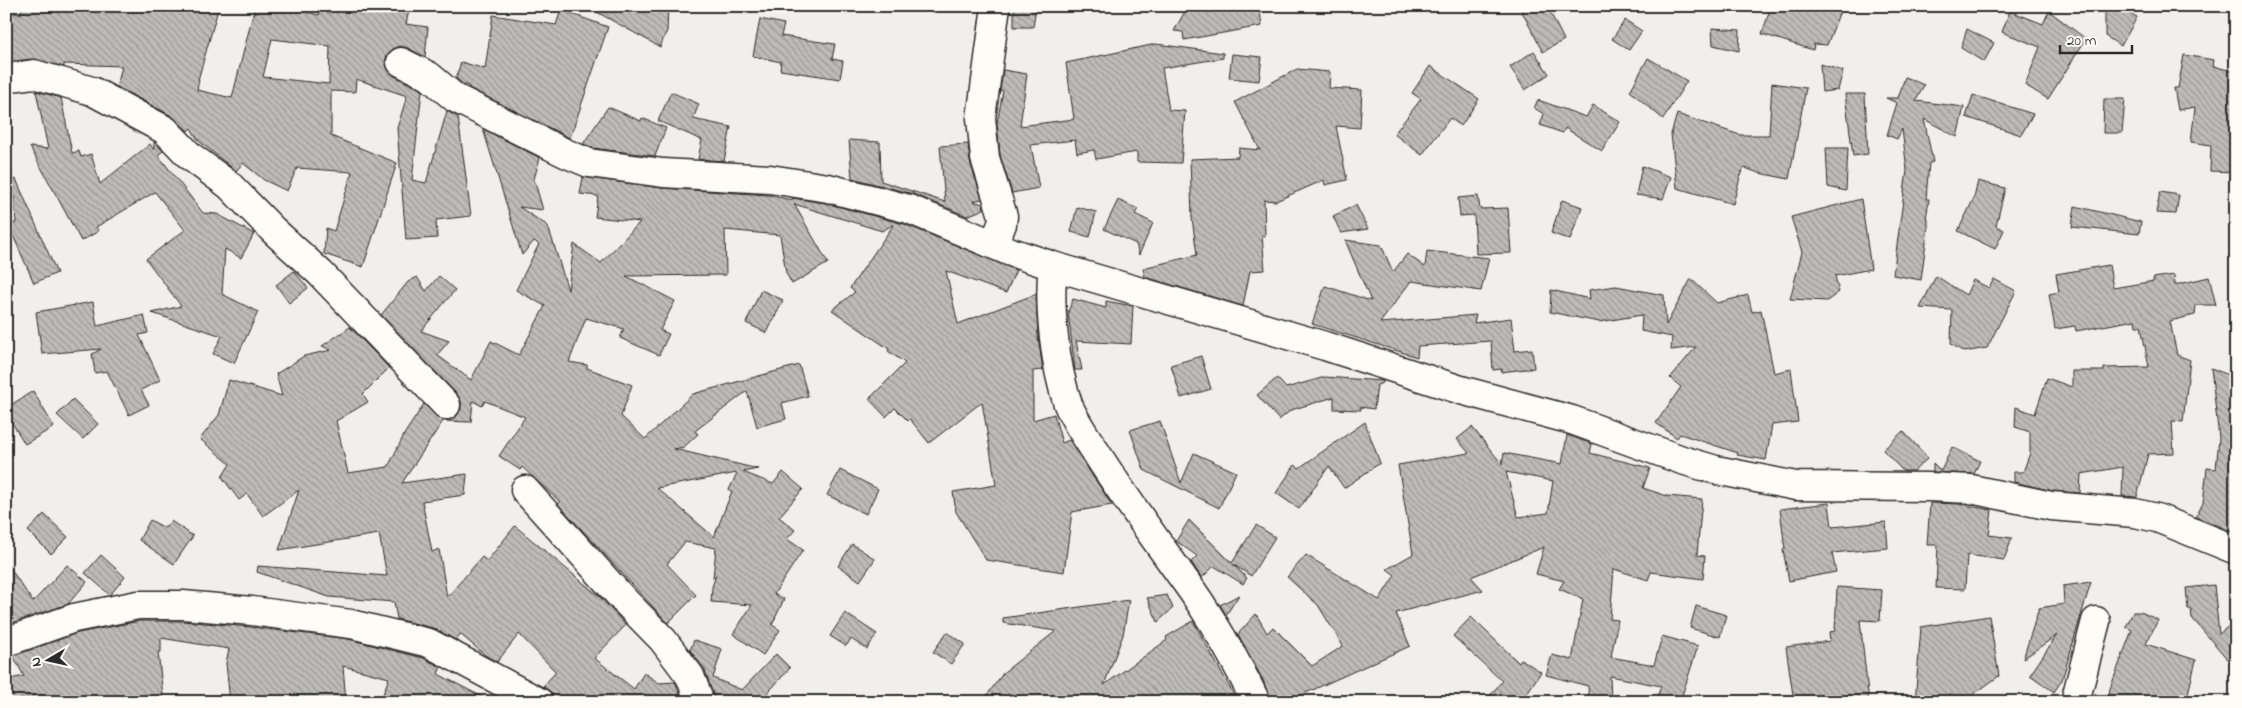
<svg xmlns="http://www.w3.org/2000/svg" width="2242" height="708" font-family="'Indie Flower',sans-serif">
  <style>
    .building { fill: url(#building-back-hatch); stroke: #2b2b2b; fill-rule: evenodd }
    .lines { fill: none; stroke-linecap: round; stroke-linejoin: round }
    .minor-casing { stroke: #2b2b2b; stroke-width: 31 }
    .minor { stroke: #fdfcf7; stroke-width: 28 }
  </style>
  <defs>
    <pattern id="building-back-hatch" width="6" height="6" patternUnits="userSpaceOnUse" patternTransform="scale(1.25)"><rect width="6" height="6" fill="#bdbcb8"/><path d="M-1 5l2 2M0 0l6 6M5-1l2 2" fill="none" stroke="#9a9996"/></pattern>
  </defs>
  <rect width="100%" height="100%" fill="#f0efeb"/>
  <filter id="ink" filterUnits="userSpaceOnUse"><feTurbulence type="fractalNoise" baseFrequency=".02" numOctaves="2"/><feDisplacementMap in="SourceGraphic" scale="10" xChannelSelector="R" yChannelSelector="G"/><feConvolveMatrix kernelMatrix="1 2 1 2 8 2 1 2 1" color-interpolation-filters="sRGB"/></filter>
  <g filter="url(#ink)">
    <path class="building" d="M 22,6 L 219,6 L 198,80 L 199,80 L 197,90 L 232,98 L 255,6 L 282,6 L 319,15 L 320,6 L 410,6 L 406,24 L 428,27 L 425,57 L 408,48 L 400,46 L 393,49 L 387,55 L 385,62 L 388,70 L 394,76 L 422,90 L 412,180 L 426,183 L 447,111 L 458,117 L 471,216 L 436,220 L 437,238 L 406,240 L 397,128 L 407,96 L 356,79 L 355,92 L 331,91 L 331,136 L 397,163 L 363,267 L 324,254 L 326,228 L 334,231 L 352,172 L 297,168 L 287,191 L 264,180 L 243,163 L 236,171 L 198,140 L 191,128 L 188,131 L 172,116 L 117,87 L 122,66 L 64,64 L 64,67 L 32,59 L 6,62 L 6,12 L 21,14 ZM 272,39 L 330,46 L 329,84 L 263,77 Z
      M 586,6 L 668,6 L 667,31 L 660,47 Z
      M 1188,6 L 1211,6 L 1207,13 L 1259,6 L 1262,26 L 1184,40 L 1183,32 L 1174,31 Z
      M 1519,6 L 1547,6 L 1564,40 L 1543,52 Z
      M 1771,6 L 1842,6 L 1827,45 L 1814,44 L 1813,50 L 1762,34 Z
      M 2105,6 L 2116,6 L 2137,17 L 2121,46 L 2105,36 Z
      M 1014,7 L 1036,7 L 1033,27 L 1014,27 Z
      M 561,10 L 608,27 L 570,138 L 469,88 L 468,85 L 464,85 L 456,78 L 461,62 L 485,69 L 493,15 L 556,25 Z
      M 2010,11 L 2043,24 L 2049,11 L 2086,39 L 2048,99 L 2025,85 L 2040,47 L 2002,32 Z
      M 760,19 L 784,24 L 781,36 L 835,44 L 832,59 L 843,61 L 840,79 L 780,70 L 781,62 L 753,56 Z
      M 1625,20 L 1642,31 L 1629,50 L 1612,39 Z
      M 1712,28 L 1740,30 L 1739,51 L 1713,45 Z
      M 1967,29 L 1994,43 L 1984,62 L 1961,48 Z
      M 1156,44 L 1223,53 L 1223,58 L 1162,68 L 1169,110 L 1185,111 L 1181,163 L 1137,162 L 1137,152 L 1096,159 L 1094,150 L 1077,153 L 1075,140 L 1031,145 L 1039,188 L 1012,193 L 1000,155 L 997,123 L 1003,91 L 1000,90 L 1003,70 L 1027,74 L 1020,126 L 1074,119 L 1066,63 Z
      M 1534,51 L 1549,74 L 1525,90 L 1510,67 Z
      M 1232,54 L 1262,57 L 1259,81 L 1229,78 Z
      M 2184,55 L 2214,60 L 2213,66 L 2236,72 L 2235,172 L 2210,171 L 2211,145 L 2191,142 L 2195,107 L 2178,110 L 2174,88 L 2178,88 Z
      M 1648,58 L 1687,81 L 1663,119 L 1630,91 Z
      M 1820,64 L 1843,71 L 1838,90 L 1822,92 Z
      M 1430,66 L 1479,99 L 1461,126 L 1450,118 L 1422,155 L 1394,134 L 1421,99 L 1412,93 Z
      M 1297,69 L 1330,72 L 1329,88 L 1362,90 L 1360,128 L 1336,126 L 1347,180 L 1325,185 L 1324,180 L 1276,201 L 1264,200 L 1265,236 L 1262,236 L 1265,270 L 1250,271 L 1243,306 L 1145,277 L 1143,268 L 1197,255 L 1192,218 L 1190,159 L 1238,157 L 1239,148 L 1260,150 L 1235,102 Z
      M 1905,77 L 1924,85 L 1916,101 L 1964,107 L 1957,137 L 1924,119 L 1933,162 L 1929,163 L 1926,199 L 1929,199 L 1926,219 L 1928,219 L 1928,227 L 1921,280 L 1893,275 L 1907,170 L 1902,129 L 1897,139 L 1887,135 L 1897,103 L 1886,98 L 1898,98 Z
      M 1772,83 L 1806,88 L 1789,179 L 1759,173 L 1745,168 L 1742,170 L 1733,204 L 1677,188 L 1671,134 L 1677,114 L 1740,135 L 1769,135 Z
      M 36,91 L 61,98 L 72,153 L 79,151 L 81,157 L 91,154 L 100,184 L 150,144 L 154,150 L 154,142 L 163,151 L 158,155 L 203,213 L 217,214 L 254,234 L 241,258 L 225,249 L 222,294 L 258,312 L 234,363 L 213,354 L 222,336 L 152,313 L 181,306 L 146,259 L 185,230 L 155,192 L 96,227 L 99,231 L 81,241 L 30,147 L 48,149 Z
      M 671,92 L 699,104 L 693,119 L 731,127 L 724,161 L 698,159 L 702,140 L 658,121 Z
      M 1845,94 L 1865,94 L 1868,154 L 1853,156 Z
      M 1973,95 L 2033,114 L 2021,135 L 1966,117 Z
      M 2104,99 L 2125,99 L 2122,133 L 2103,133 Z
      M 1538,100 L 1586,117 L 1593,105 L 1620,122 L 1602,151 L 1565,128 L 1563,133 L 1540,125 L 1544,114 L 1534,108 Z
      M 608,107 L 641,121 L 642,118 L 666,128 L 655,156 L 593,148 L 583,144 Z
      M 483,129 L 540,158 L 534,179 L 543,210 L 519,207 L 548,226 L 568,290 L 574,244 L 601,263 L 640,222 L 595,217 L 598,196 L 580,194 L 583,177 L 661,188 L 768,195 L 792,200 L 792,198 L 825,203 L 904,224 L 1016,270 L 1006,293 L 946,271 L 958,324 L 1036,294 L 1038,337 L 1043,370 L 1033,371 L 1033,420 L 1054,414 L 1062,443 L 1069,440 L 1112,505 L 1072,512 L 1064,572 L 986,560 L 956,512 L 953,492 L 996,485 L 982,402 L 929,443 L 910,419 L 908,421 L 895,408 L 886,417 L 869,399 L 905,363 L 888,351 L 889,349 L 832,310 L 855,292 L 850,288 L 894,224 L 882,231 L 794,204 L 828,263 L 792,284 L 786,273 L 780,235 L 725,230 L 726,275 L 626,276 L 675,301 L 660,330 L 669,334 L 659,355 L 620,338 L 624,329 L 586,318 L 569,362 L 587,365 L 587,368 L 632,385 L 621,416 L 645,439 L 693,394 L 799,365 L 808,396 L 782,403 L 786,419 L 757,427 L 747,391 L 695,431 L 698,434 L 684,447 L 674,449 L 758,469 L 743,472 L 773,484 L 783,472 L 803,489 L 779,517 L 795,530 L 787,539 L 803,550 L 774,594 L 784,599 L 772,625 L 780,630 L 763,655 L 733,634 L 752,605 L 711,602 L 712,587 L 716,575 L 713,578 L 716,548 L 685,542 L 667,564 L 696,595 L 668,623 L 558,504 L 560,502 L 522,467 L 520,470 L 499,456 L 525,417 L 485,401 L 482,406 L 473,401 L 471,422 L 443,421 L 402,483 L 467,474 L 465,495 L 422,501 L 432,552 L 439,549 L 447,597 L 482,557 L 487,561 L 515,526 L 599,596 L 626,625 L 594,658 L 634,689 L 644,673 L 659,683 L 675,682 L 683,702 L 555,702 L 552,693 L 543,686 L 556,672 L 519,634 L 497,662 L 485,655 L 460,634 L 456,640 L 433,628 L 397,619 L 394,602 L 329,597 L 257,572 L 258,566 L 387,576 L 379,534 L 279,550 L 299,490 L 263,516 L 247,494 L 239,500 L 222,477 L 230,464 L 200,439 L 219,415 L 229,380 L 282,396 L 276,374 L 304,356 L 331,350 L 322,346 L 350,327 L 389,368 L 363,394 L 368,402 L 336,421 L 348,473 L 388,467 L 405,433 L 424,404 L 442,420 L 449,420 L 456,417 L 461,409 L 461,401 L 457,394 L 381,315 L 408,282 L 417,277 L 426,291 L 439,276 L 455,290 L 421,331 L 449,341 L 437,355 L 471,380 L 491,341 L 519,355 L 545,306 L 516,290 L 539,244 L 534,241 L 522,255 ZM 737,473 L 729,490 L 732,491 L 714,537 L 657,488 Z
      M 849,140 L 880,142 L 881,181 L 945,202 L 940,146 L 968,144 L 970,162 L 982,199 L 973,201 L 983,204 L 984,209 L 967,216 L 913,194 L 852,178 Z
      M 1826,148 L 1848,148 L 1846,191 L 1828,187 Z
      M 1642,166 L 1671,177 L 1663,199 L 1636,195 Z
      M 16,179 L 57,273 L 34,283 L 8,224 L 16,223 L 13,180 Z
      M 1978,181 L 2005,188 L 1996,226 L 2004,230 L 1995,249 L 1958,231 L 1974,198 Z
      M 2160,192 L 2179,195 L 2176,214 L 2156,213 Z
      M 1478,196 L 1480,209 L 1508,208 L 1511,253 L 1476,254 L 1474,215 L 1460,216 L 1458,198 Z
      M 1861,199 L 1871,269 L 1835,276 L 1839,292 L 1827,301 L 1790,299 L 1802,252 L 1791,217 Z
      M 1118,200 L 1138,209 L 1135,214 L 1153,223 L 1139,255 L 1136,244 L 1104,229 Z
      M 1562,200 L 1582,207 L 1570,240 L 1551,233 Z
      M 1356,205 L 1368,229 L 1341,233 L 1333,216 Z
      M 2075,206 L 2141,222 L 2139,234 L 2072,227 Z
      M 1077,207 L 1096,212 L 1090,237 L 1071,232 Z
      M 1345,240 L 1381,245 L 1393,272 L 1407,254 L 1425,267 L 1427,251 L 1489,258 L 1481,291 L 1411,281 L 1380,323 L 1476,315 L 1474,323 L 1511,318 L 1515,351 L 1532,349 L 1534,368 L 1501,372 L 1502,369 L 1493,370 L 1491,341 L 1418,346 L 1417,357 L 1312,324 L 1325,286 L 1371,301 Z
      M 2109,265 L 2113,288 L 2154,281 L 2153,278 L 2174,275 L 2175,285 L 2209,277 L 2216,305 L 2196,305 L 2195,315 L 2170,321 L 2177,355 L 2190,360 L 2183,422 L 2172,421 L 2174,453 L 2148,454 L 2137,497 L 2122,496 L 2123,467 L 2081,474 L 2080,493 L 2053,491 L 2014,482 L 2014,472 L 2023,472 L 2030,453 L 2030,432 L 2015,427 L 2016,407 L 2035,414 L 2047,378 L 2072,387 L 2072,371 L 2104,371 L 2104,368 L 2149,367 L 2141,326 L 2136,326 L 2135,320 L 2076,331 L 2075,326 L 2055,329 L 2049,294 L 2059,292 L 2056,274 Z
      M 294,271 L 308,288 L 289,303 L 276,285 Z
      M 1936,276 L 1966,295 L 1973,280 L 1989,288 L 1994,279 L 2016,291 L 1987,348 L 1964,352 L 1951,344 L 1952,310 L 1920,308 Z
      M 1691,279 L 1717,303 L 1748,295 L 1752,312 L 1761,310 L 1774,373 L 1791,369 L 1798,422 L 1772,425 L 1766,460 L 1737,455 L 1738,453 L 1680,434 L 1677,438 L 1656,423 L 1681,387 L 1670,378 L 1696,347 L 1671,350 L 1672,337 L 1641,331 L 1642,315 L 1599,322 L 1550,312 L 1551,290 L 1590,299 L 1589,290 L 1616,286 L 1664,295 L 1666,325 Z
      M 761,290 L 783,300 L 767,333 L 746,323 Z
      M 1073,299 L 1106,308 L 1106,301 L 1133,306 L 1131,344 L 1076,341 L 1082,370 L 1075,370 L 1068,312 Z
      M 93,302 L 97,326 L 144,315 L 148,333 L 139,335 L 160,380 L 141,390 L 149,405 L 129,415 L 107,371 L 95,373 L 92,354 L 101,349 L 42,354 L 36,312 Z
      M 1201,356 L 1211,389 L 1181,398 L 1171,365 Z
      M 2211,368 L 2236,378 L 2236,480 L 2233,508 L 2236,510 L 2236,533 L 2196,517 L 2203,503 L 2207,468 L 2216,469 L 2219,438 Z
      M 1325,377 L 1383,381 L 1383,383 L 1377,385 L 1374,409 L 1360,407 L 1361,410 L 1334,409 L 1334,397 L 1291,410 L 1279,420 L 1257,395 L 1277,378 L 1286,388 Z
      M 33,391 L 54,427 L 25,444 L 6,413 L 6,408 Z
      M 73,399 L 98,424 L 83,439 L 57,415 Z
      M 1160,421 L 1181,483 L 1194,453 L 1236,472 L 1219,508 L 1144,470 L 1130,430 Z
      M 1365,422 L 1380,463 L 1344,488 L 1329,466 L 1299,509 L 1276,493 L 1295,465 L 1299,468 Z
      M 1472,427 L 1502,464 L 1504,453 L 1562,464 L 1567,435 L 1592,444 L 1590,453 L 1650,468 L 1643,488 L 1667,496 L 1702,499 L 1697,555 L 1705,556 L 1703,579 L 1651,572 L 1648,580 L 1614,569 L 1610,619 L 1618,620 L 1611,657 L 1654,665 L 1662,636 L 1698,646 L 1680,702 L 1671,702 L 1657,697 L 1661,686 L 1610,676 L 1611,702 L 1589,702 L 1588,686 L 1546,675 L 1552,655 L 1572,660 L 1583,599 L 1559,589 L 1564,581 L 1536,574 L 1544,547 L 1471,577 L 1483,590 L 1396,613 L 1410,646 L 1286,702 L 1271,702 L 1263,680 L 1238,634 L 1256,614 L 1267,633 L 1273,627 L 1312,666 L 1343,646 L 1318,605 L 1287,577 L 1306,555 L 1379,600 L 1395,575 L 1387,569 L 1413,554 L 1398,465 L 1469,453 L 1457,439 ZM 1506,472 L 1553,481 L 1548,513 L 1518,517 Z
      M 1903,431 L 1928,458 L 1914,471 L 1903,471 L 1883,450 Z
      M 1952,447 L 1980,461 L 1974,474 L 1933,472 L 1933,463 L 1941,471 Z
      M 840,470 L 878,489 L 866,514 L 827,495 Z
      M 1829,503 L 1832,527 L 1886,522 L 1888,548 L 1832,553 L 1836,572 L 1789,581 L 1783,550 L 1785,549 L 1780,509 Z
      M 1930,503 L 1959,504 L 1992,510 L 1989,535 L 2012,538 L 2004,560 L 1967,555 L 1965,589 L 1936,588 L 1938,545 L 1927,545 Z
      M 44,514 L 68,537 L 51,554 L 28,531 Z
      M 150,520 L 165,528 L 171,521 L 193,536 L 174,564 L 139,540 Z
      M 1189,520 L 1232,563 L 1256,525 L 1275,537 L 1251,576 L 1233,564 L 1247,578 L 1243,584 L 1214,566 L 1202,578 L 1191,562 L 1197,556 L 1176,541 Z
      M 852,544 L 875,559 L 860,581 L 838,566 Z
      M 101,555 L 125,577 L 110,595 L 85,573 Z
      M 6,562 L 33,602 L 67,565 L 87,582 L 68,604 L 6,625 Z
      M 2091,582 L 2062,680 L 2054,692 L 2030,675 L 2057,635 L 2023,659 L 2039,608 L 2064,604 L 2063,586 Z
      M 2214,585 L 2219,634 L 2236,620 L 2236,669 L 2192,618 L 2191,609 L 2188,609 L 2186,588 Z
      M 1837,587 L 1882,590 L 1880,621 L 1860,620 L 1869,702 L 1794,702 L 1786,647 L 1830,641 L 1829,632 L 1835,631 Z
      M 1167,595 L 1173,608 L 1158,622 L 1147,598 Z
      M 1239,595 L 1226,615 L 1220,605 Z
      M 1129,600 L 1123,635 L 1104,685 L 1167,640 L 1166,637 L 1193,621 L 1238,702 L 982,702 L 1004,672 L 1056,631 L 1003,623 L 1003,618 Z
      M 1696,606 L 1726,615 L 1720,637 L 1690,628 Z
      M 2133,612 L 2141,612 L 2158,620 L 2146,644 L 2196,660 L 2186,702 L 2105,702 L 2132,630 L 2126,627 Z
      M 845,613 L 877,634 L 867,649 L 851,639 L 846,646 L 830,636 Z
      M 1989,616 L 1999,676 L 1963,702 L 1915,702 L 1921,627 Z
      M 1471,617 L 1519,663 L 1521,659 L 1541,672 L 1521,702 L 1485,702 L 1502,681 L 1453,636 Z
      M 140,621 L 182,621 L 250,627 L 348,639 L 423,658 L 441,667 L 438,674 L 492,702 L 380,702 L 389,678 L 343,666 L 346,702 L 230,702 L 226,663 L 229,649 L 161,638 L 161,652 L 158,652 L 163,696 L 131,702 L 37,702 L 35,696 L 6,702 L 6,680 L 24,676 L 13,656 L 78,633 Z
      M 947,632 L 965,644 L 951,664 L 933,652 Z
      M 694,640 L 722,649 L 713,678 L 742,690 L 776,654 L 790,668 L 763,698 L 769,702 L 715,702 L 705,670 L 690,650 Z"/>
    <g class="lines">
      <g class="minor-casing">
        <path id="minor" d="M 401,62 L 429,76 L 455,98 L 565,153 L 589,163 L 663,173 L 770,179 L 828,188 L 909,209 L 1011,252 L 1053,266 L 1325,346 L 1461,390 L 1572,420 L 1682,460 L 1716,470 L 1796,486 L 1929,487 L 1971,489 L 2051,506 L 2135,513 L 2157,518 L 2236,550
          M 6,78 L 34,74 L 92,91 L 165,130 L 190,156 L 229,185 L 273,230 L 320,273 L 446,405
          M 994,244 L 1002,224 L 1003,216 L 985,158 L 981,118 L 996,6
          M 1053,266 C 1048,305 1055,367 1068,404 C 1075,422 1087,438 1097,454 C 1124,497 1154,537 1183,578 C 1209,613 1237,662 1256,702
          M 525,490 L 623,599 L 663,640 L 690,676 L 700,702
          M 6,642 L 74,618 L 138,605 L 183,605 L 252,611 L 351,624 L 429,643 L 539,702
          M 2075,702 L 2096,621"/>
      </g>
      <use href="#minor" class="minor"/>
    </g>
  </g>
  <rect width="2242" height="708" fill="none" stroke="#fdfcf7" stroke-width="25"/>
  <rect x="12" y="12" width="2217" height="683" fill="none" stroke="#2b2b2b" stroke-width="2" filter="url(#ink)"/>
  <g transform="translate(48 660) rotate(261)" stroke="#fdfcf7" stroke-width="4" paint-order="stroke">
  <path d="M0-4L9 19L0 12L-9 19Z" fill="#2b2b2b"/>
  <text y="-8" font-size="14" font-weight="bold" text-anchor="middle" fill="#2b2b2b">N</text>
  </g>
  <path d="M2060 45v8h72v-8" fill="none" stroke="#2b2b2b" stroke-width="2.5"/>
  <text x="2067" y="45" font-size="15" fill="#2b2b2b" stroke="#fdfcf7" stroke-width="4" paint-order="stroke">20 m</text>
</svg>
